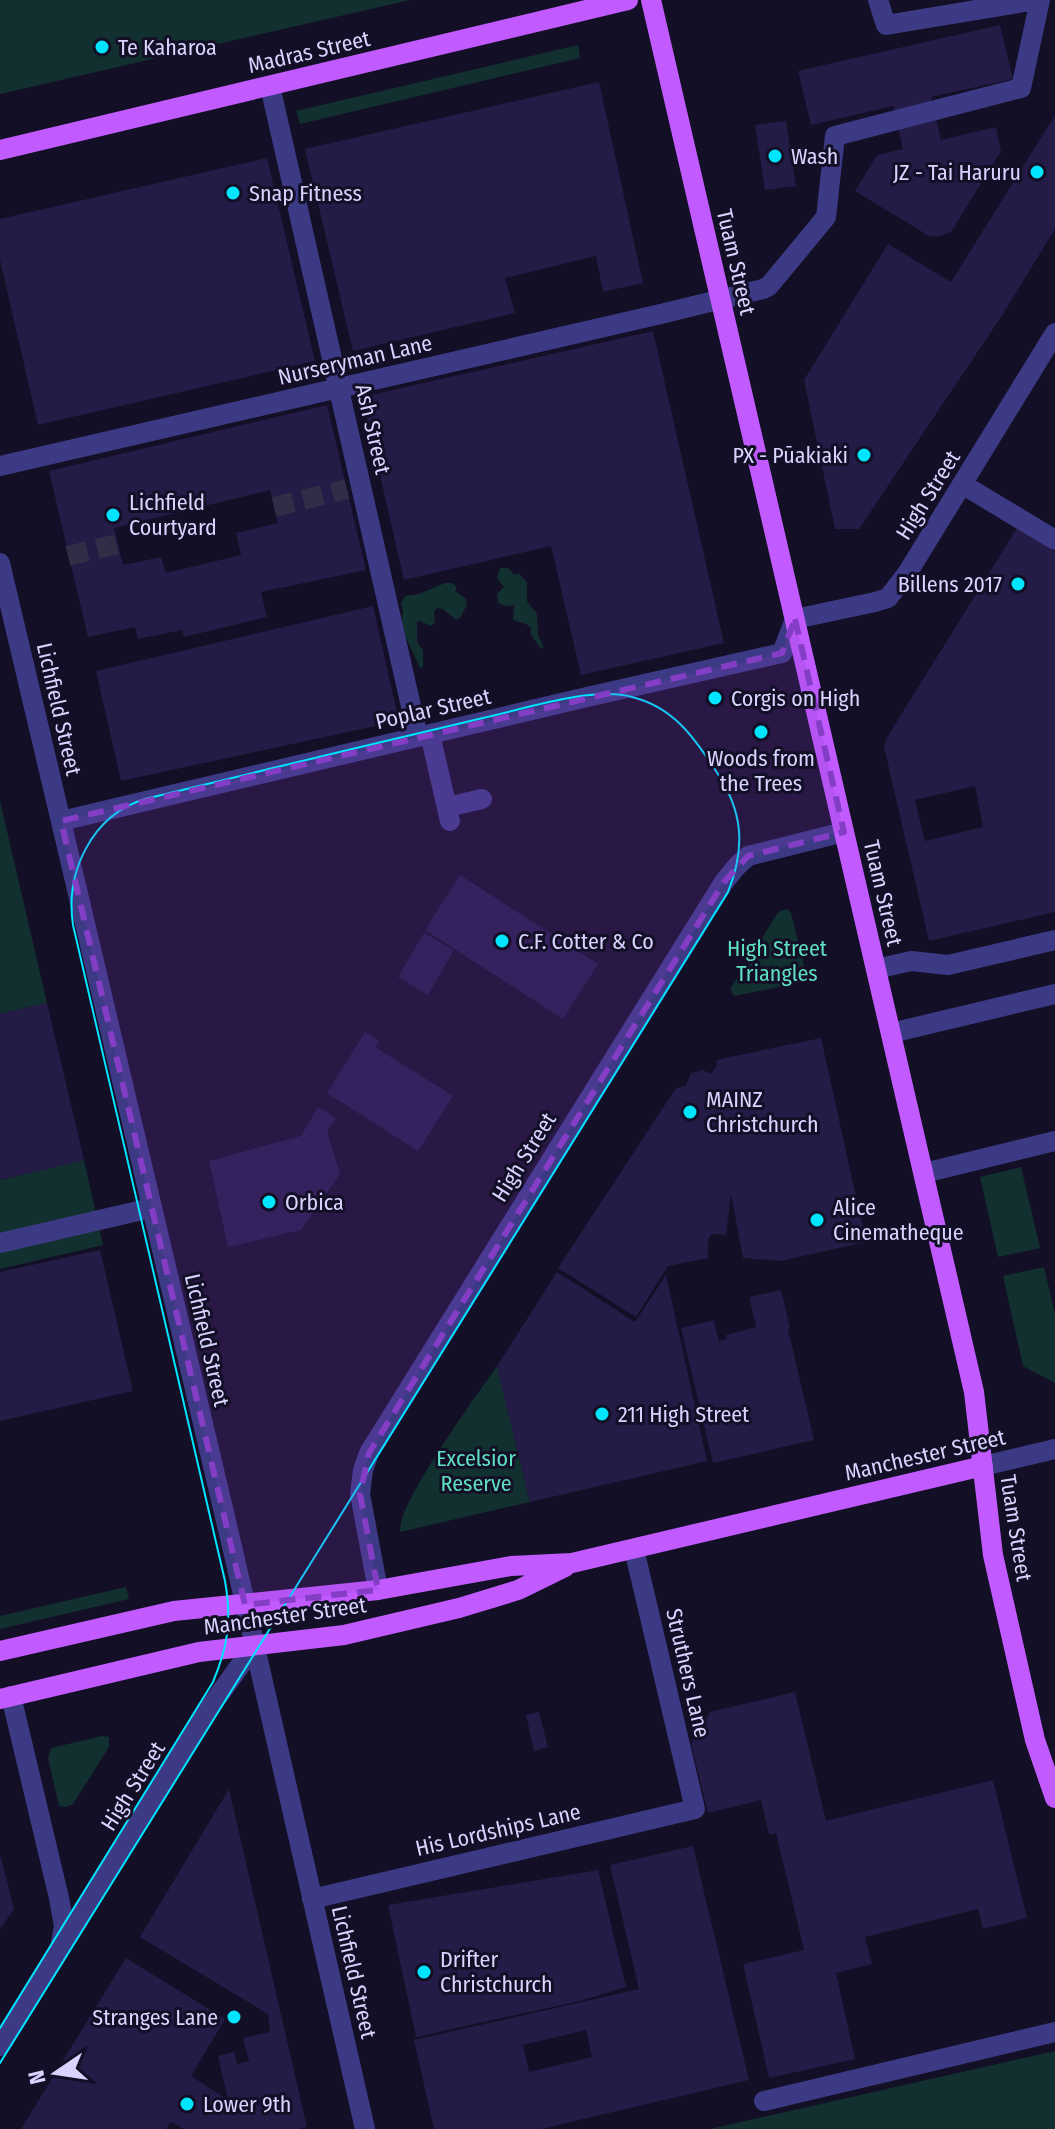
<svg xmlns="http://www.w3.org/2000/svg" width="1055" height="2129" font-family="'Fira Sans Condensed',sans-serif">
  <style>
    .green { fill: #12302f }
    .building { fill: #241b47; fill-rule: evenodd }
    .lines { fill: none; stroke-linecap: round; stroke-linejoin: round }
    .minor-tunnel { stroke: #312d47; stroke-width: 20; stroke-dasharray: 20 10; stroke-linecap: butt }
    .minor { stroke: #3d3a85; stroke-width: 20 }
    .major { stroke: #c25bff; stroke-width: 20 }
    .tram { stroke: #00e5ff; stroke-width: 2 }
    .marked { fill: #843dc5; fill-opacity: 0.2; stroke: #843dc5; stroke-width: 6; stroke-dasharray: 16 10; stroke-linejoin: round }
    .poi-dot { fill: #00e5ff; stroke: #130f26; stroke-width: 3 }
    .labels { text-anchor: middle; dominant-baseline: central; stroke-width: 6; stroke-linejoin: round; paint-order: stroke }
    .poi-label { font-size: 22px; fill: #d9d4ff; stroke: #130f26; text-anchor: start }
    .street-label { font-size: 22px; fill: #d9d4ff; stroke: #130f26 }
    .park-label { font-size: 22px; fill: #5fe0c0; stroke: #130f26 }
  </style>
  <rect width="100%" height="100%" fill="#130f26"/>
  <path class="green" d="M 0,0 L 410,0 L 0,94 Z
    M 578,45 L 580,58 L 300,124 L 296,111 Z
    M 500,568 L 509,568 L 514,575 L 519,574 L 527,582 L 527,601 L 537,614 L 538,635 L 543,646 L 542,650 L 531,635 L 531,628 L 526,624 L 513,620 L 514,605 L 505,606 L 498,603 L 497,594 L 504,587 L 497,578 Z
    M 445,583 L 452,583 L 457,587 L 455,591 L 466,599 L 467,605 L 460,618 L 456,620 L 443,609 L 437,608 L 434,612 L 435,622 L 431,626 L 420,621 L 417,622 L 417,642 L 423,650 L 423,667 L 420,668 L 401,627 L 403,611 L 401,603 L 405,596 L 419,594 Z
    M 0,801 L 47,1003 L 0,1014 Z
    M 787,909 L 791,913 L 807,978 L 804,982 L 734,996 L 730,989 L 777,914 L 780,911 Z
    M 84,1160 L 103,1245 L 0,1269 L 0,1180 Z
    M 1021,1167 L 1040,1248 L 998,1257 L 980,1177 Z
    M 1044,1267 L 1055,1314 L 1055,1383 L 1023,1366 L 1003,1276 Z
    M 497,1366 L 530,1502 L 400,1532 C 398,1502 477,1395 497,1366 Z
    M 126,1587 L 129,1599 L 0,1629 L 0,1616 Z
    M 102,1736 L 109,1737 L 109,1747 L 73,1804 L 66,1807 L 59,1806 L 48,1758 L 51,1748 Z
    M 1055,2051 L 1055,2129 L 710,2129 Z"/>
  <path class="building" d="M 1000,25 L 1013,79 L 931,97 L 941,140 L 996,127 L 1001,151 L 951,232 L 937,237 L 929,236 L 855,191 L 877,155 L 903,149 L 893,106 L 811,125 L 798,71 Z
    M 599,82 L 643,283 L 603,292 L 596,256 L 505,278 L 515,313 L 353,351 L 305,149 Z
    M 1055,115 L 1055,229 L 1003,314 L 859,529 L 835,529 L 804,380 L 888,244 L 951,282 Z
    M 786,121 L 796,186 L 765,190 L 755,125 Z
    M 267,158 L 315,361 L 38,425 L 0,260 L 0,219 Z
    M 653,331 L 724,643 L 581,675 L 551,546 L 404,580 L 362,397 Z
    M 327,405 L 366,570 L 261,592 L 267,617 L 184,637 L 182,630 L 138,639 L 135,627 L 88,637 L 49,471 ZM 270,490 L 278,523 L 236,533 L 241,555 L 166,573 L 161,557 L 123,565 L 114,528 Z
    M 1017,528 L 1055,552 L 1055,912 L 929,941 L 884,747 L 886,739 ZM 975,786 L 983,827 L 925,841 L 915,800 Z
    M 373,606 L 399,721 L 121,781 L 96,671 Z
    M 460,875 L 598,964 L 563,1019 L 425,930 Z
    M 424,933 L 454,950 L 428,995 L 398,977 Z
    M 47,1003 L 84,1160 L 0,1180 L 0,1014 Z
    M 365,1032 L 379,1041 L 375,1047 L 453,1096 L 418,1151 L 327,1093 Z
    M 821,1038 L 866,1242 L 780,1261 L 743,1258 L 731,1194 L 726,1235 L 711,1234 L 708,1241 L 708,1258 L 668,1266 L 636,1317 L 558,1268 L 676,1088 L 686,1086 L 691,1073 L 703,1070 L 711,1074 L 717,1065 L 716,1060 Z
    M 318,1107 L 336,1118 L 327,1131 L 340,1174 L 301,1230 L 228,1247 L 209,1161 L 301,1136 Z
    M 100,1250 L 133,1391 L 0,1421 L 0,1272 Z
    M 557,1272 L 635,1322 L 666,1275 L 707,1461 L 530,1502 L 497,1366 Z
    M 781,1290 L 790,1328 L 788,1329 L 814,1440 L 713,1463 L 681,1328 L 714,1320 L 719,1341 L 727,1339 L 726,1335 L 756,1327 L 749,1297 Z
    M 795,1692 L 826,1821 L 993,1780 L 1027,1918 L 983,1929 L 978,1909 L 865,1937 L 872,1964 L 836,1973 L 855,2059 L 769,2078 L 743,1964 L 804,1950 L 776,1833 L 769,1835 L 761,1800 L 708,1813 L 691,1744 L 710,1712 Z
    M 539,1712 L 548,1747 L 534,1751 L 526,1715 Z
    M 229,1789 L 307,2127 L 298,2129 L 184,2129 L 171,2122 L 166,2129 L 21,2129 L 126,1958 L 225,2019 L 191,2076 L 228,2100 L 218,2056 L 234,2052 L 237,2064 L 249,2061 L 243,2038 L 270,2032 L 268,2014 L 140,1937 Z
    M 693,1846 L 749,2080 L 541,2129 L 434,2129 L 414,2040 L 639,1989 L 610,1865 ZM 586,2030 L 592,2057 L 529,2072 L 523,2045 Z
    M 1,1857 L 14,1909 L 0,1929 L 0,1858 Z
    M 598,1870 L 626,1987 L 580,2001 L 416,2037 L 388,1905 Z"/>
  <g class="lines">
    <path class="minor-tunnel" d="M 274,507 L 347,489
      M 68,556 L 118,544"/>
    <path class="minor" d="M 878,0 L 886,25 L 1036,0
      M 270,86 L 418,737
      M 0,466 L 665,313 L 763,289 L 769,286 L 826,217 L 835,136 L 1021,88 L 1040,0
      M 962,484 L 1055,540
      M 0,563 L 234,1555 L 365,2129
      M 430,734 L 450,821
      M 447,807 L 482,799
      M 61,821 L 587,697 L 782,653 L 795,619 L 875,602 L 888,598 L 908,572 L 1055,333
      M 876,969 L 911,961 L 948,965 L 1055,940
      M 891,1033 L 1055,994
      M 924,1173 L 1055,1141
      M 0,1243 L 151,1208
      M 983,1466 L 1055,1449
      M 378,1590 L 360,1494 L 363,1470 L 369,1453 L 724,882 L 737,866 L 748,856 L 844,832
      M 11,1696 L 59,1898 L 64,1926 L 61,1942
      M 312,1899 L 695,1809 L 634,1549
      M 0,2046 L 206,1713 L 254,1646
      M 764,2101 L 1055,2032"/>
    <path class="major" d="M 651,0 L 974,1392 L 993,1555 L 1035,1740 L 1055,1798
      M 0,150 L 628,0
      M 0,1651 L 174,1611 L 378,1590 L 511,1566 L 572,1563 L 983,1466
      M 0,1699 L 199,1652 L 344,1635 L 459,1608 L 518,1590 L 565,1567"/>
    <path class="tram" d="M 0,2028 L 213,1682 C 228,1646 232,1620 225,1581 L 73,925 C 65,872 92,815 145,799 C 258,772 370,744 483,718 C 525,709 592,686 632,697 C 673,707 694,737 716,771 C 743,811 746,847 728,892 L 0,2063"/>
  </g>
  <path class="marked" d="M 795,619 L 844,832 L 748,856 L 724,882 L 369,1453 L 360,1494 L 378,1590 L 245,1605 L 61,821 L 782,653 Z"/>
  <g class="poi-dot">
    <circle cx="102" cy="47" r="8"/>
    <circle cx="775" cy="156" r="8"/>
    <circle cx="1037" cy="172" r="8"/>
    <circle cx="233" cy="193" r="8"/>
    <circle cx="864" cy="455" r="8"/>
    <circle cx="113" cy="515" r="8"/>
    <circle cx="1018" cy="584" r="8"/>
    <circle cx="715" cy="698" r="8"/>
    <circle cx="761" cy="732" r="8"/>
    <circle cx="502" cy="941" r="8"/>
    <circle cx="690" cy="1112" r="8"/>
    <circle cx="269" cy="1202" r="8"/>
    <circle cx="817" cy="1220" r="8"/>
    <circle cx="602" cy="1414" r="8"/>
    <circle cx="424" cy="1972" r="8"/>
    <circle cx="234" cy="2017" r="8"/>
    <circle cx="187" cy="2104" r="8"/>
  </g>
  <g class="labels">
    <g class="poi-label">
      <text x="118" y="47">Te Kaharoa</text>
      <text x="791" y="156">Wash</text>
      <text x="1021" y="172" text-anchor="end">JZ - Tai Haruru</text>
      <text x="249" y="193">Snap Fitness</text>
      <text x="848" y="455" text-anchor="end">PX - Pūakiaki</text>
      <text x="129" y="502">Lichfield<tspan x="129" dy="25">Courtyard</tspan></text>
      <text x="1002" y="584" text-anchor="end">Billens 2017</text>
      <text x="731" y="698">Corgis on High</text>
      <text x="761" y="758" text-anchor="middle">Woods from<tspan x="761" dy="25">the Trees</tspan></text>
      <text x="518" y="941">C.F. Cotter &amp; Co</text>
      <text x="706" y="1099">MAINZ<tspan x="706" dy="25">Christchurch</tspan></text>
      <text x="285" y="1202">Orbica</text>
      <text x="833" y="1207">Alice<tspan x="833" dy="25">Cinematheque</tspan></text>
      <text x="618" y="1414">211 High Street</text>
      <text x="440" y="1959">Drifter<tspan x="440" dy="25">Christchurch</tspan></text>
      <text x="218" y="2017" text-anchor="end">Stranges Lane</text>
      <text x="203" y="2104">Lower 9th</text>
    </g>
    <g class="street-label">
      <text transform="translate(309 52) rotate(-13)">Madras Street</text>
      <text transform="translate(736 262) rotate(77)">Tuam Street</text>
      <text transform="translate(355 360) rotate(-13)">Nurseryman Lane</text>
      <text transform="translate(373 429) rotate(77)">Ash Street</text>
      <text transform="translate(928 495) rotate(-58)">High Street</text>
      <text transform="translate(59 709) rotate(77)">Lichfield Street</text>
      <text transform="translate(433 709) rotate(-13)">Poplar Street</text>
      <text transform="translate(883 893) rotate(77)">Tuam Street</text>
      <text transform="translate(524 1157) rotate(-58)">High Street</text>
      <text transform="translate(207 1340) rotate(77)">Lichfield Street</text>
      <text transform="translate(925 1455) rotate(-13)">Manchester Street</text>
      <text transform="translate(1016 1528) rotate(81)">Tuam Street</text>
      <text transform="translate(285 1616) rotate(-8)">Manchester Street</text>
      <text transform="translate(688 1673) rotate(77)">Struthers Lane</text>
      <text transform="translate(133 1786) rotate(-58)">High Street</text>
      <text transform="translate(498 1830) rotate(-13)">His Lordships Lane</text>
      <text transform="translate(354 1972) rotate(77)">Lichfield Street</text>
    </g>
    <g class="park-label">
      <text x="777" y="948">High Street<tspan x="777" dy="25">Triangles</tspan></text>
      <text x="476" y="1458">Excelsior<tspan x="476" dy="25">Reserve</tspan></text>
    </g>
  </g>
  <g transform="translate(56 2073) rotate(257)" stroke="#130f26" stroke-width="6" paint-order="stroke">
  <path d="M0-6L14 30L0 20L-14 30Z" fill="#d9d4ff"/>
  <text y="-12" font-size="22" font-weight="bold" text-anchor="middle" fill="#d9d4ff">N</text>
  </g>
</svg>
